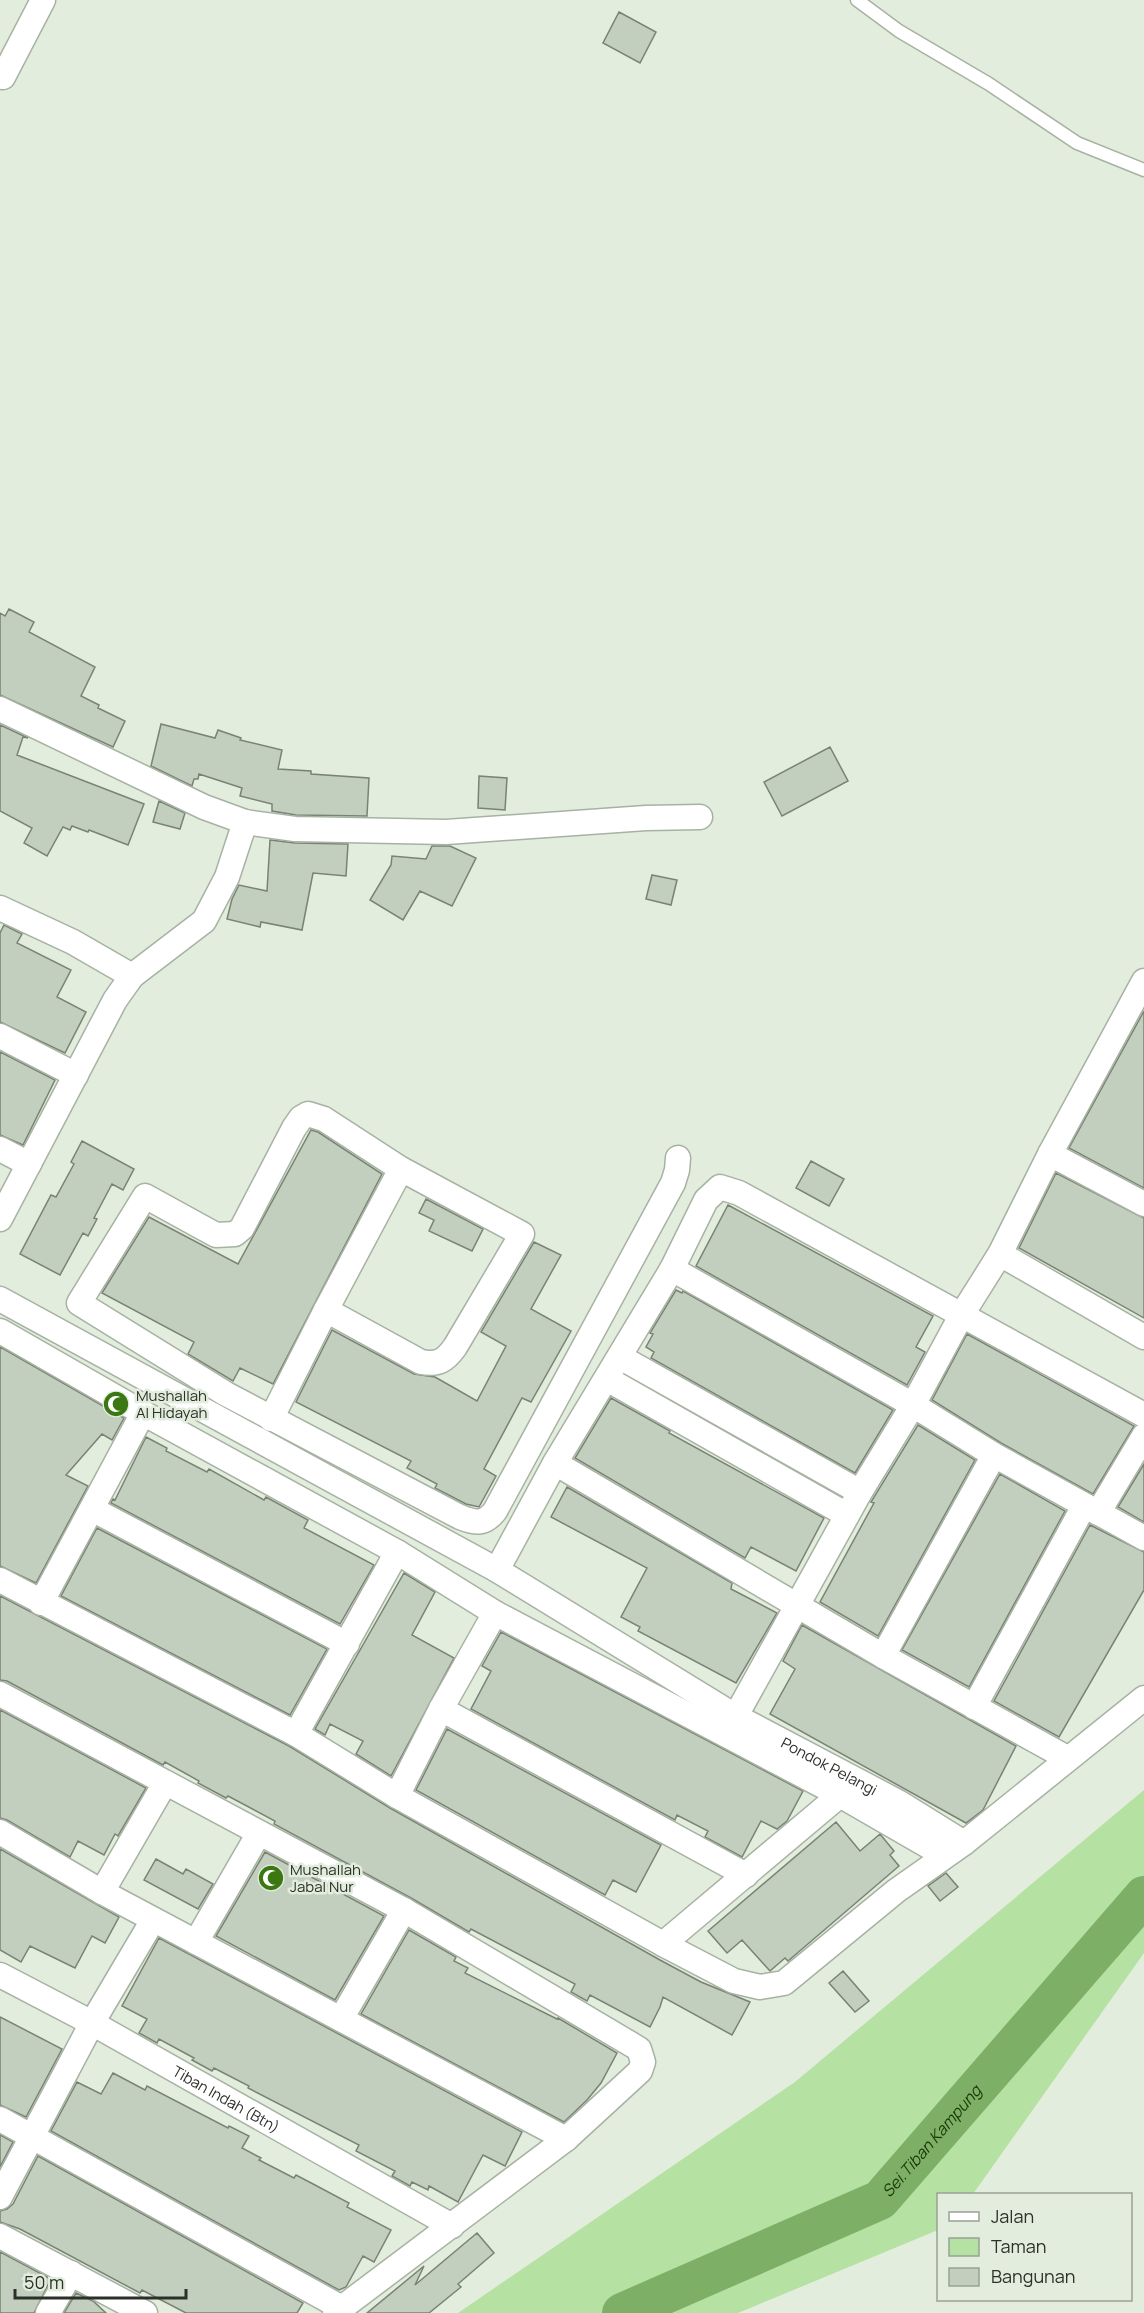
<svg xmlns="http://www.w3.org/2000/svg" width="1144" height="2313" font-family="Manrope,sans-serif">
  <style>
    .green { fill: #b5e1a2 }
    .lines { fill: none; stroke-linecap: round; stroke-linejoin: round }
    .river { stroke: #7db066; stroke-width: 40 }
    .building { fill: #c2cebe; stroke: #798374; stroke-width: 1.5 }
    .lane-casing { stroke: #a7b2a3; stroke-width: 15 }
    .street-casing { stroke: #a7b2a3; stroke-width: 27 }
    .lane { stroke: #fff; stroke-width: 12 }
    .street { stroke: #fff; stroke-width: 24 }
    .labels { text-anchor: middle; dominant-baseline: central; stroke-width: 5; stroke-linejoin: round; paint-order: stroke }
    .poi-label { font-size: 15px; fill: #2c302a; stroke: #e2eddd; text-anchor: start }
    .street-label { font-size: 15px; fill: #2c302a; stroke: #e2eddd }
    .water-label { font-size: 16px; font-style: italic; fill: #183904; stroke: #e2eddd }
  </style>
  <rect width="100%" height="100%" fill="#e2eddd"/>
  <path class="green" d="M 1144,1790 L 1144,1953 L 973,2194 L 938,2194 L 938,2230 L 738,2313 L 458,2313 L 795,2082 Z"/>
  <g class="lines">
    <path class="river" id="s1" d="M 622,2313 L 880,2200 L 1144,1896"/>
  </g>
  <path class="building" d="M 619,12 L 656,32 L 640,63 L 603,43 Z
    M 9,609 L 34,622 L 29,632 L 95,667 L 81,696 L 99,705 L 98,708 L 125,721 L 113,747 L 0,695 L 0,613 L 5,616 Z
    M 161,724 L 215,738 L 218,730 L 241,738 L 240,740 L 282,750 L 278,769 L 311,771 L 311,774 L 369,778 L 367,816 L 296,815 L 272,811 L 272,804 L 240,796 L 242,788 L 199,774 L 198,779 L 194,779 L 192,786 L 151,766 Z
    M 0,725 L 28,738 L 23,737 L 17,755 L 144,804 L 128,845 L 89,830 L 88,832 L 72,826 L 70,830 L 63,827 L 47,856 L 24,843 L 32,828 L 0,811 Z
    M 830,747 L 848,781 L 782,816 L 764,782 Z
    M 479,776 L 507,778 L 505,810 L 478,808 Z
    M 159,801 L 185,813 L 180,829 L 153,822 Z
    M 270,840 L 295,843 L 348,844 L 346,876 L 313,873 L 302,930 L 261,922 L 260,927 L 227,919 L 232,899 L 239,885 L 267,891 Z
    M 432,846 L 450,846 L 476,858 L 452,906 L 420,891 L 403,920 L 370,900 L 391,865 L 392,856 L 426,859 Z
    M 652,875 L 677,880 L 671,905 L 646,899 Z
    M 4,925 L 22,934 L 17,943 L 71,970 L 57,997 L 86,1012 L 65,1053 L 0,1022 L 0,933 Z
    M 1144,1011 L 1144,1188 L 1069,1148 Z
    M 0,1052 L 55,1080 L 23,1145 L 0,1135 Z
    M 311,1130 L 318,1132 L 382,1174 L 273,1384 L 240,1368 L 233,1381 L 188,1354 L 194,1342 L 102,1293 L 149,1217 L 238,1264 Z
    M 82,1141 L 134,1169 L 123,1190 L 112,1184 L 94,1218 L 97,1219 L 88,1236 L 83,1233 L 60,1275 L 20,1254 L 51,1195 L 56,1197 L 74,1164 L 71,1162 Z
    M 811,1161 L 844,1179 L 829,1206 L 796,1188 Z
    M 1056,1173 L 1144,1218 L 1144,1318 L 1019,1248 Z
    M 426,1199 L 483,1229 L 472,1251 L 429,1231 L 434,1220 L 419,1213 Z
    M 728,1205 L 933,1316 L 916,1347 L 925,1352 L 907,1385 L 696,1266 Z
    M 534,1242 L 561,1255 L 531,1309 L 571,1331 L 531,1402 L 522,1398 L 484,1469 L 496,1476 L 479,1507 L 466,1504 L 435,1488 L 437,1484 L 407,1468 L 411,1461 L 296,1402 L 332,1330 L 414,1374 L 435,1377 L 477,1401 L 506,1346 L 481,1332 Z
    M 676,1290 L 682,1293 L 683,1291 L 893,1410 L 855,1473 L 651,1358 L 654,1352 L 646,1347 L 653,1334 L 650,1333 Z
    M 967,1334 L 1134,1426 L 1093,1494 L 1001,1443 L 932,1400 Z
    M 0,1347 L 124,1418 L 112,1440 L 102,1434 L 66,1475 L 88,1486 L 36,1583 L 0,1566 Z
    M 611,1398 L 670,1431 L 669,1433 L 824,1518 L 796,1571 L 751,1547 L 745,1558 L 575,1458 Z
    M 918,1425 L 975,1460 L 878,1636 L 820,1602 L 874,1503 L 871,1502 Z
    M 146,1437 L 167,1448 L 166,1451 L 207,1472 L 209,1469 L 264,1500 L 266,1497 L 308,1520 L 304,1528 L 374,1565 L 340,1624 L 111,1503 L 113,1499 L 115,1500 Z
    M 1144,1464 L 1144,1522 L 1118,1507 Z
    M 1000,1474 L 1065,1511 L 969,1687 L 902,1650 Z
    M 567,1487 L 732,1583 L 731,1589 L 777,1613 L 736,1683 L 638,1631 L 640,1627 L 621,1617 L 647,1568 L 551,1517 Z
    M 1090,1525 L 1144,1552 L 1144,1590 L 1059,1737 L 994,1701 Z
    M 97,1528 L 327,1649 L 290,1715 L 61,1596 Z
    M 404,1573 L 435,1592 L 412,1635 L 454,1658 L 391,1776 L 356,1754 L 363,1741 L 330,1724 L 325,1735 L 315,1729 Z
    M 0,1596 L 289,1746 L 390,1808 L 660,1960 L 701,1982 L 750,2002 L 732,2035 L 663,1997 L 660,2007 L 650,2027 L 590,1995 L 587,2001 L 571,1992 L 575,1984 L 471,1929 L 469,1932 L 411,1898 L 274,1824 L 275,1821 L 228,1796 L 226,1798 L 198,1783 L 199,1781 L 165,1762 L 163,1765 L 7,1681 L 0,1680 Z
    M 802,1625 L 1016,1746 L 983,1810 L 966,1823 L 770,1714 L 795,1669 L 783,1661 Z
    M 501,1632 L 803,1791 L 787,1821 L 777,1829 L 761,1821 L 742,1857 L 705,1837 L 708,1831 L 677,1815 L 675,1820 L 471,1709 L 491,1671 L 482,1666 Z
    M 0,1710 L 146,1788 L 118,1836 L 115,1834 L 104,1855 L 78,1841 L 70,1857 L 7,1820 L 0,1818 Z
    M 447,1729 L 661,1845 L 636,1892 L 613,1880 L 605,1895 L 416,1790 Z
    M 836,1822 L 860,1851 L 880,1834 L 894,1851 L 890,1855 L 899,1866 L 788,1961 L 785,1958 L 770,1971 L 742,1940 L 727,1953 L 708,1931 Z
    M 0,1849 L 119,1917 L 105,1943 L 92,1936 L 75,1968 L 30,1946 L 21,1962 L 0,1950 Z
    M 265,1852 L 384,1916 L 335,2000 L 216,1936 Z
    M 156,1859 L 183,1874 L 186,1869 L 213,1884 L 198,1909 L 144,1880 Z
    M 946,1873 L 958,1887 L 940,1901 L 928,1886 Z
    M 409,1930 L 456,1957 L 454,1961 L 468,1968 L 465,1973 L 557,2019 L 558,2018 L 617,2053 L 601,2083 L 587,2100 L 564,2122 L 361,2014 Z
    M 159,1938 L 522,2132 L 505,2166 L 483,2155 L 458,2202 L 429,2186 L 428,2190 L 412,2182 L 410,2186 L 392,2176 L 395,2171 L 356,2151 L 359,2145 L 248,2088 L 249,2086 L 214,2068 L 212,2071 L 192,2060 L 194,2058 L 159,2039 L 157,2043 L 139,2033 L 147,2019 L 122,2006 Z
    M 843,1971 L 869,2001 L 855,2012 L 829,1983 Z
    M 0,2017 L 62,2049 L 26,2117 L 0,2105 Z
    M 113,2073 L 145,2090 L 147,2086 L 228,2128 L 229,2126 L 249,2136 L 242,2148 L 261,2158 L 259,2160 L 294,2178 L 296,2175 L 315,2185 L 349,2203 L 347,2207 L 391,2230 L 374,2262 L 363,2256 L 346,2287 L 339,2290 L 51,2131 L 77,2082 L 101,2094 Z
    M 0,2135 L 13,2142 L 0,2167 Z
    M 38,2156 L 303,2303 L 297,2313 L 186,2313 L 142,2290 L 140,2293 L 20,2229 L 0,2222 L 0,2211 L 7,2209 L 13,2204 Z
    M 477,2233 L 494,2253 L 458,2284 L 461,2287 L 429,2313 L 367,2313 L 424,2266 L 415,2285 Z
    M 0,2252 L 51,2279 L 34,2313 L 0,2313 Z
    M 76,2293 L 93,2301 L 106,2313 L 64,2313 Z"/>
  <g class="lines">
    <g class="lane-casing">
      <path id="lane" d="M 857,0 L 899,31 L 989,84 L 1077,143 L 1144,170"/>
    </g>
    <g class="street-casing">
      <g id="street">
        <path d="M 3,77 L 43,0"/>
        <path d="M 0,709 L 204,807 L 245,822 L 227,877 L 204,921 L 132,976 L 115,1000 L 0,1219"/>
        <path d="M 245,822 L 295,829 L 446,832 L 646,818 L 700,817"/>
        <path d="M 0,908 L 73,942 L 132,976"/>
        <path d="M 0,1036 L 76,1075"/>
        <path d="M 0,1149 L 29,1164"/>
        <path d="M 1050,1154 L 1144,1204"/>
        <path d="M 1000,1254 L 1144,1337"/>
        <path d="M 672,1269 L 913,1405 L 994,1455 L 1144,1538"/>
        <path id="s2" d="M 0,1299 L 497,1570 L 735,1716 L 898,1802 L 964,1843"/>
        <path d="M 326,1310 L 421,1362 C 438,1365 445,1361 455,1347 L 522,1234 L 401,1169 L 324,1119 L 308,1114 L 301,1118 L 294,1128 L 242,1228 L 235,1234 L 216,1235 L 145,1196 L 79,1303 L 226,1394 L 460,1517 C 475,1523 484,1525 495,1511 L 673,1183 L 677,1170 L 678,1158"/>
        <path d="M 0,1331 L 143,1413 L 397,1552 L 495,1613 L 840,1795 L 944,1855"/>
        <path d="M 620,1357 L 860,1492"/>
        <path d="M 607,1379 L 847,1515"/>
        <path d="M 271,1419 L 326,1310 L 401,1169"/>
        <path d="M 555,1463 L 883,1656 L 1067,1758"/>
        <path d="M 92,1509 L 347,1644"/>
        <path d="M 1098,1513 L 1144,1436"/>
        <path d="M 497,1570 L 555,1463 L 672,1269 L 706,1200 L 720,1187 L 739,1193 L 1144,1415"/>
        <path d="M 0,1580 L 296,1734 L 397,1796 L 663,1944 L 734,1981 L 760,1987 L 784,1983 L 896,1891 L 964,1843 L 1144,1698"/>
        <path d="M 41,1603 L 143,1413"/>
        <path d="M 883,1656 L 994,1455"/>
        <path d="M 0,1694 L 404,1910 L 639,2049 L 643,2062 L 640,2071 L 566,2139 L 335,2313"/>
        <path d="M 974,1707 L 1084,1506"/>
        <path d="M 441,1709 L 746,1875"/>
        <path d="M 728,1730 L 860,1492 L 913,1405 L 961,1316 L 1000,1254 L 1050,1154 L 1144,981"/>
        <path d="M 296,1734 L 397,1552"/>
        <path d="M 397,1796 L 441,1709 L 495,1613"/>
        <path d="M 0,1832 L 102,1892 L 566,2139"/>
        <path d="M 102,1892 L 165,1783"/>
        <path d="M 196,1942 L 259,1833"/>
        <path d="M 663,1944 L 840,1795"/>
        <path id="s3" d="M 0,1975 L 92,2023 L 452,2226"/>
        <path d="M 341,2019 L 404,1910"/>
        <path d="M 0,2119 L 342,2308"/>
        <path d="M 0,2197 L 92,2023 L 153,1920"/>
        <path d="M 0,2236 L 145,2313"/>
        <path d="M 48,2313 L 71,2273"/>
      </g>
    </g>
    <use href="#lane" class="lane"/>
    <use href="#street" class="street"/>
  </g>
  <defs>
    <g id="mosque-disc" transform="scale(1.35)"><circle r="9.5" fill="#3b7813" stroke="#e2eddd"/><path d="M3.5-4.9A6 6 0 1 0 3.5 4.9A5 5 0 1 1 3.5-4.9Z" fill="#fff"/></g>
  </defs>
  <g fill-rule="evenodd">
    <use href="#mosque-disc" x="116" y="1404"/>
    <use href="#mosque-disc" x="271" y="1878"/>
  </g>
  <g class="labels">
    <g class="poi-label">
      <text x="136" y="1395">Mushallah<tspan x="136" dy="17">Al Hidayah</tspan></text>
      <text x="290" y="1869">Mushallah<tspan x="290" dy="17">Jabal Nur</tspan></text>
    </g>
    <g class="street-label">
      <text stroke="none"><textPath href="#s2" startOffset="952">Pondok Pelangi</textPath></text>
      <text stroke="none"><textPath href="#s3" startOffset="258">Tiban Indah (Btn)</textPath></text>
    </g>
    <g class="water-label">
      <text stroke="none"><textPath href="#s1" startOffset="360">Sei.Tiban Kampung</textPath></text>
    </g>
  </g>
  <rect x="937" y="2193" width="195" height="108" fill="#e2eddd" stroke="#99a195" stroke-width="1.5"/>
  <rect x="949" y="2212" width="30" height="9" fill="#ffffff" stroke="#99a195" stroke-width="1.5"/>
  <text x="991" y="2223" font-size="18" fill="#2c302a">Jalan</text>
  <rect x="949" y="2238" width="30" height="18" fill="#b5e1a2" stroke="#99a195" stroke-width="1.5"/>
  <text x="991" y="2253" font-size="18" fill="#2c302a">Taman</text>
  <rect x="949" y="2268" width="30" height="18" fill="#c2cebe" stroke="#99a195" stroke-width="1.5"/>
  <text x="991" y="2283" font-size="18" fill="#2c302a">Bangunan</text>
  <path d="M15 2289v9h171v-9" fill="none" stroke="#2c302a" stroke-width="3"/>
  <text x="24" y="2289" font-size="18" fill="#2c302a" stroke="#e2eddd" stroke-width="4.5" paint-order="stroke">50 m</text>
</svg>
